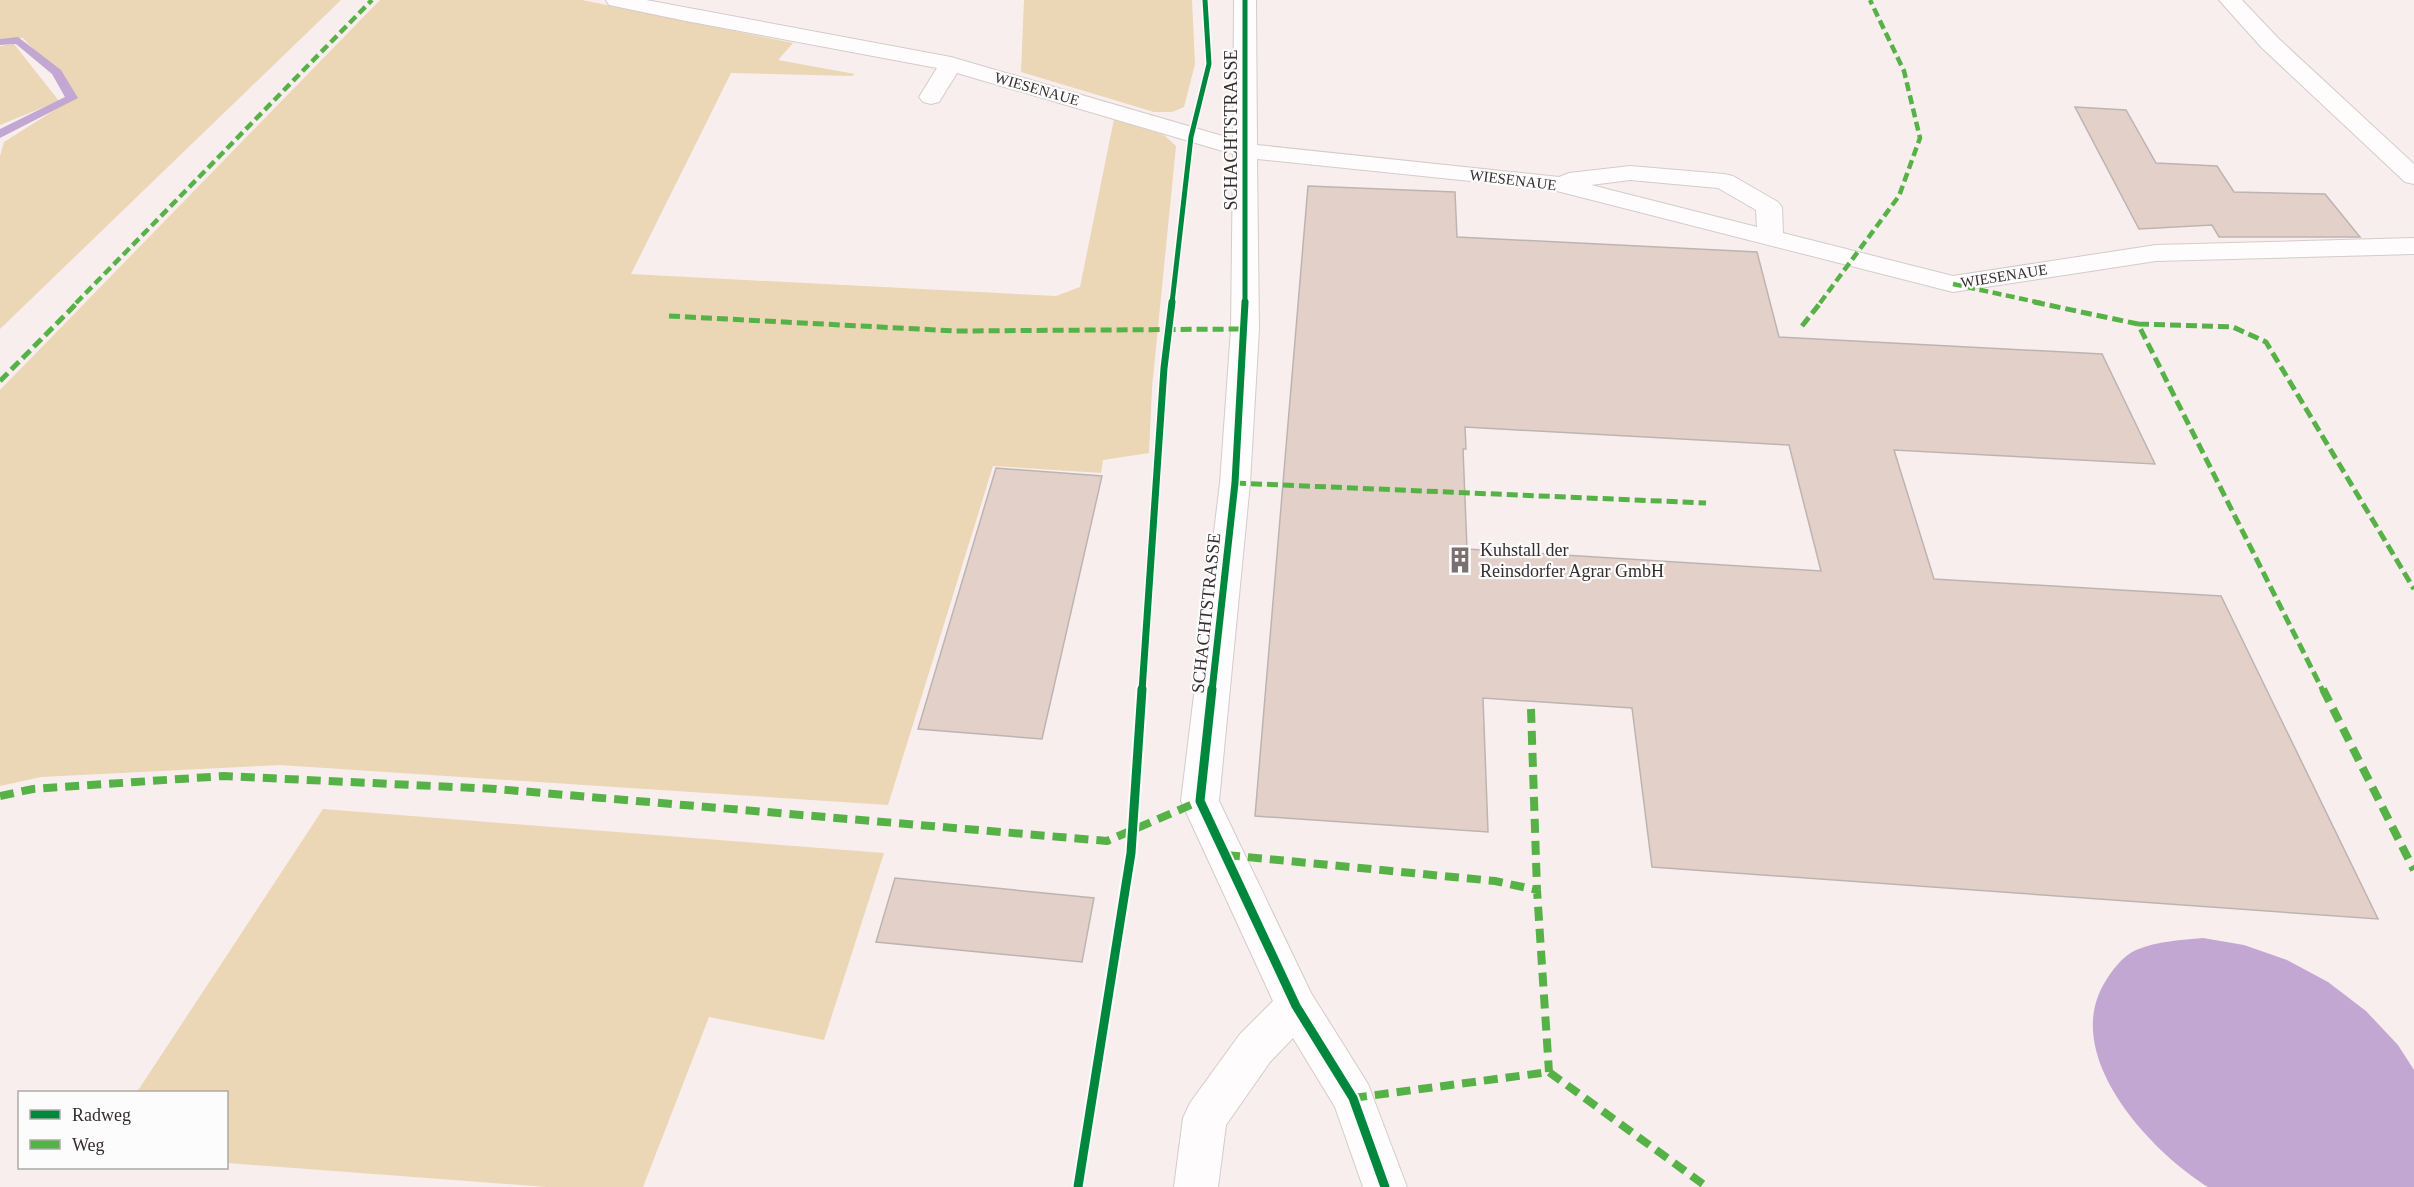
<svg xmlns="http://www.w3.org/2000/svg" width="2414" height="1187" font-family="'Times New Roman',serif">
  <style>
    .green { fill: #ebd6b5 }
    .water { fill: #c3a7d3 }
    .lines { fill: none; stroke-linecap: round; stroke-linejoin: round }
    .stream { fill: #c3a7d3; fill-rule: evenodd }
    .building { fill: #e3d0c8; stroke: #bdb4b2; stroke-width: 1.5; fill-rule: evenodd }
    .minor-casing { stroke: #d5cbcb; stroke-width: 2 }
    .minor { fill: #fefcfc; fill-rule: evenodd }
    .quiet-far2 { stroke: #56b246; stroke-width: 4.5; stroke-dasharray: 9 4.5; stroke-linecap: butt }
    .quiet-far1 { stroke: #56b246; stroke-width: 5; stroke-dasharray: 11 5; stroke-linecap: butt }
    .quiet { stroke: #56b246; stroke-width: 8; stroke-dasharray: 14 8; stroke-linecap: butt }
    .cycleway-far2-casing { stroke: #fcfcfc; stroke-width: 8 }
    .cycleway-far1-casing { stroke: #fcfcfc; stroke-width: 10 }
    .cycleway-casing { stroke: #fcfcfc; stroke-width: 13 }
    .cycleway-far2 { stroke: #00873e; stroke-width: 5 }
    .cycleway-far1 { stroke: #00873e; stroke-width: 7 }
    .cycleway { stroke: #00873e; stroke-width: 9 }
    .labels { text-anchor: middle; dominant-baseline: central; stroke-width: 4.5; stroke-linejoin: round; paint-order: stroke }
    .far-street-label { font-size: 15px; fill: #362c2d; stroke: #fcfcfc }
    .street-label { font-size: 18px; fill: #362c2d; stroke: #fcfcfc }
    .poi-label { font-size: 18px; fill: #362c2d; stroke: #fcfcfc; text-anchor: start }
  </style>
  <rect width="100%" height="100%" fill="#f9eeee"/>
  <path class="green" d="M 0,0 L 341,0 L 0,329 L 0,156 L 4,142 L 77,96 L 23,38 L 0,39 Z
    M 380,0 L 582,0 L 793,43 L 778,60 L 855,74 L 852,76 L 731,73 L 631,274 L 1056,296 L 1080,287 L 1114,119 L 1164,135 L 1176,146 L 1152,388 L 1149,453 L 1103,460 L 1101,473 L 993,466 L 888,805 L 280,765 L 41,777 L 0,786 L 0,390 Z
    M 1024,0 L 1192,0 L 1195,64 L 1184,107 L 1172,112 L 1154,112 L 1021,72 Z
    M 14,44 L 59,101 L 0,125 L 0,46 Z
    M 323,809 L 884,853 L 824,1040 L 709,1017 L 643,1187 L 547,1187 L 227,1163 L 226,1092 L 137,1092 Z"/>
  <path class="water" d="M 2203,938 L 2244,945 L 2287,960 L 2328,982 L 2366,1011 L 2398,1045 L 2414,1070 L 2414,1187 L 2208,1187 C 2150,1151 2060,1055 2105,982 C 2112,970 2123,956 2136,950 C 2158,941 2181,940 2203,938 Z"/>
  <g class="lines">
    <path class="stream" d="M 18,37 L 61,70 L 78,98 L 0,138 L 0,129 L 65,97 L 52,74 L 16,44 L 0,45 L 0,39 Z"/>
  </g>
  <path class="building" d="M 2075,107 L 2126,110 L 2156,163 L 2217,166 L 2234,192 L 2325,194 L 2360,237 L 2219,237 L 2212,225 L 2139,229 Z
    M 1308,186 L 1455,192 L 1457,237 L 1757,252 L 1779,337 L 2102,354 L 2155,464 L 1894,450 L 1934,579 L 2221,596 L 2378,919 L 1652,867 L 1632,708 L 1483,698 L 1488,832 L 1255,816 ZM 1465,427 L 1789,445 L 1821,571 L 1467,549 L 1463,449 L 1466,449 Z
    M 996,468 L 1102,476 L 1042,739 L 918,729 Z
    M 895,878 L 1094,898 L 1082,962 L 876,942 Z"/>
  <g class="lines">
    <g class="minor-casing">
      <path id="minor" d="M 606,0 L 646,0 L 951,57 L 1233,139 L 1234,0 L 1256,0 L 1257,145 L 1559,177 L 1569,173 L 1630,166 L 1724,174 L 1733,176 L 1778,202 L 1782,207 L 1783,233 L 1953,276 L 2156,245 L 2414,238 L 2414,254 L 2156,261 L 1953,292 L 1549,189 L 1257,159 L 1259,329 L 1250,483 L 1219,801 L 1311,993 L 1368,1084 L 1407,1187 L 1363,1187 L 1335,1107 L 1293,1038 L 1270,1062 L 1226,1125 L 1218,1187 L 1174,1187 L 1183,1118 L 1190,1103 L 1240,1034 L 1273,1001 L 1181,801 L 1220,483 L 1231,329 L 1233,154 L 957,73 L 939,102 L 931,104 L 923,102 L 919,97 L 937,68 L 686,21 L 609,5 ZM 1630,180 L 1718,188 L 1756,210 L 1757,227 L 1591,185 Z
        M 2219,0 L 2242,0 L 2278,38 L 2414,164 L 2414,184 L 2405,182 L 2262,48 Z"/>
    </g>
    <use href="#minor" class="minor"/>
    <path class="quiet-far2" d="M 1953,284 L 2041,303
      M 76,303 L 372,0
      M 1820,303 L 1899,196 L 1920,138 L 1904,71 L 1870,0"/>
    <path class="quiet-far1" d="M 2034,302 L 2138,324 L 2323,691
      M 669,316 L 956,331 L 1245,329
      M 2138,324 L 2233,327 L 2266,342 L 2414,589
      M 1802,326 L 1821,302
      M 0,381 L 78,302
      M 1235,483 L 1706,503"/>
    <path class="quiet" d="M 2323,689 L 2414,870
      M 1531,709 L 1537,890
      M 0,796 L 33,789 L 224,776 L 496,789 L 1107,841 L 1200,801
      M 1226,855 L 1495,881 L 1537,890 L 1549,1072
      M 1353,1098 L 1549,1072 L 1707,1187"/>
    <g class="cycleway-far2-casing">
      <path id="cycleway-far2" d="M 1245,0 L 1245,303
        M 1172,303 L 1191,137 L 1209,64 L 1205,0"/>
    </g>
    <g class="cycleway-far1-casing">
      <path id="cycleway-far1" d="M 1142,691 L 1164,368 L 1172,302
        M 1212,691 L 1235,483 L 1245,302"/>
    </g>
    <g class="cycleway-casing">
      <path id="cycleway" d="M 1212,689 L 1200,801 L 1296,1006 L 1353,1098 L 1385,1187
        M 1078,1187 L 1131,853 L 1142,689"/>
    </g>
    <use href="#cycleway-far2" class="cycleway-far2"/>
    <use href="#cycleway-far1" class="cycleway-far1"/>
    <use href="#cycleway" class="cycleway"/>
  </g>
  <defs>
    <g id="building-bare" transform="scale(2.07)"><path d="M-4-6H4V6H1V3H-1V6H-4ZM-2.5-4.3h1.7v1.8h-1.7ZM.8-4.3h1.7v1.8H.8ZM-2.5-1h1.7V.8h-1.7ZM.8-1h1.7V.8H.8Z" fill="#7a7071" stroke="#fcfcfc" stroke-width="2.5" paint-order="stroke"/></g>
  </defs>
  <g fill-rule="evenodd">
    <use href="#building-bare" x="1460" y="560"/>
  </g>
  <g class="labels">
    <g class="far-street-label">
      <text transform="translate(1037 89) rotate(16)">WIESENAUE</text>
      <text transform="translate(1513 180) rotate(7)">WIESENAUE</text>
      <text transform="translate(2004 276) rotate(-9)">WIESENAUE</text>
    </g>
    <g class="street-label">
      <text transform="translate(1231 130) rotate(-90)">SCHACHTSTRASSE</text>
      <text transform="translate(1206 613) rotate(-84)">SCHACHTSTRASSE</text>
    </g>
    <g class="poi-label">
      <text x="1480" y="550">Kuhstall der<tspan x="1480" dy="21">Reinsdorfer Agrar GmbH</tspan></text>
    </g>
  </g>
  <rect x="18" y="1091" width="210" height="78" fill="#fcfcfc" stroke="#ada9a9" stroke-width="1.5"/>
  <rect x="30" y="1110" width="30" height="9" fill="#00873e" stroke="#ada9a9" stroke-width="1.5"/>
  <text x="72" y="1121" font-size="18" fill="#362c2d">Radweg</text>
  <rect x="30" y="1140" width="30" height="9" fill="#56b246" stroke="#ada9a9" stroke-width="1.5"/>
  <text x="72" y="1151" font-size="18" fill="#362c2d">Weg</text>
</svg>
